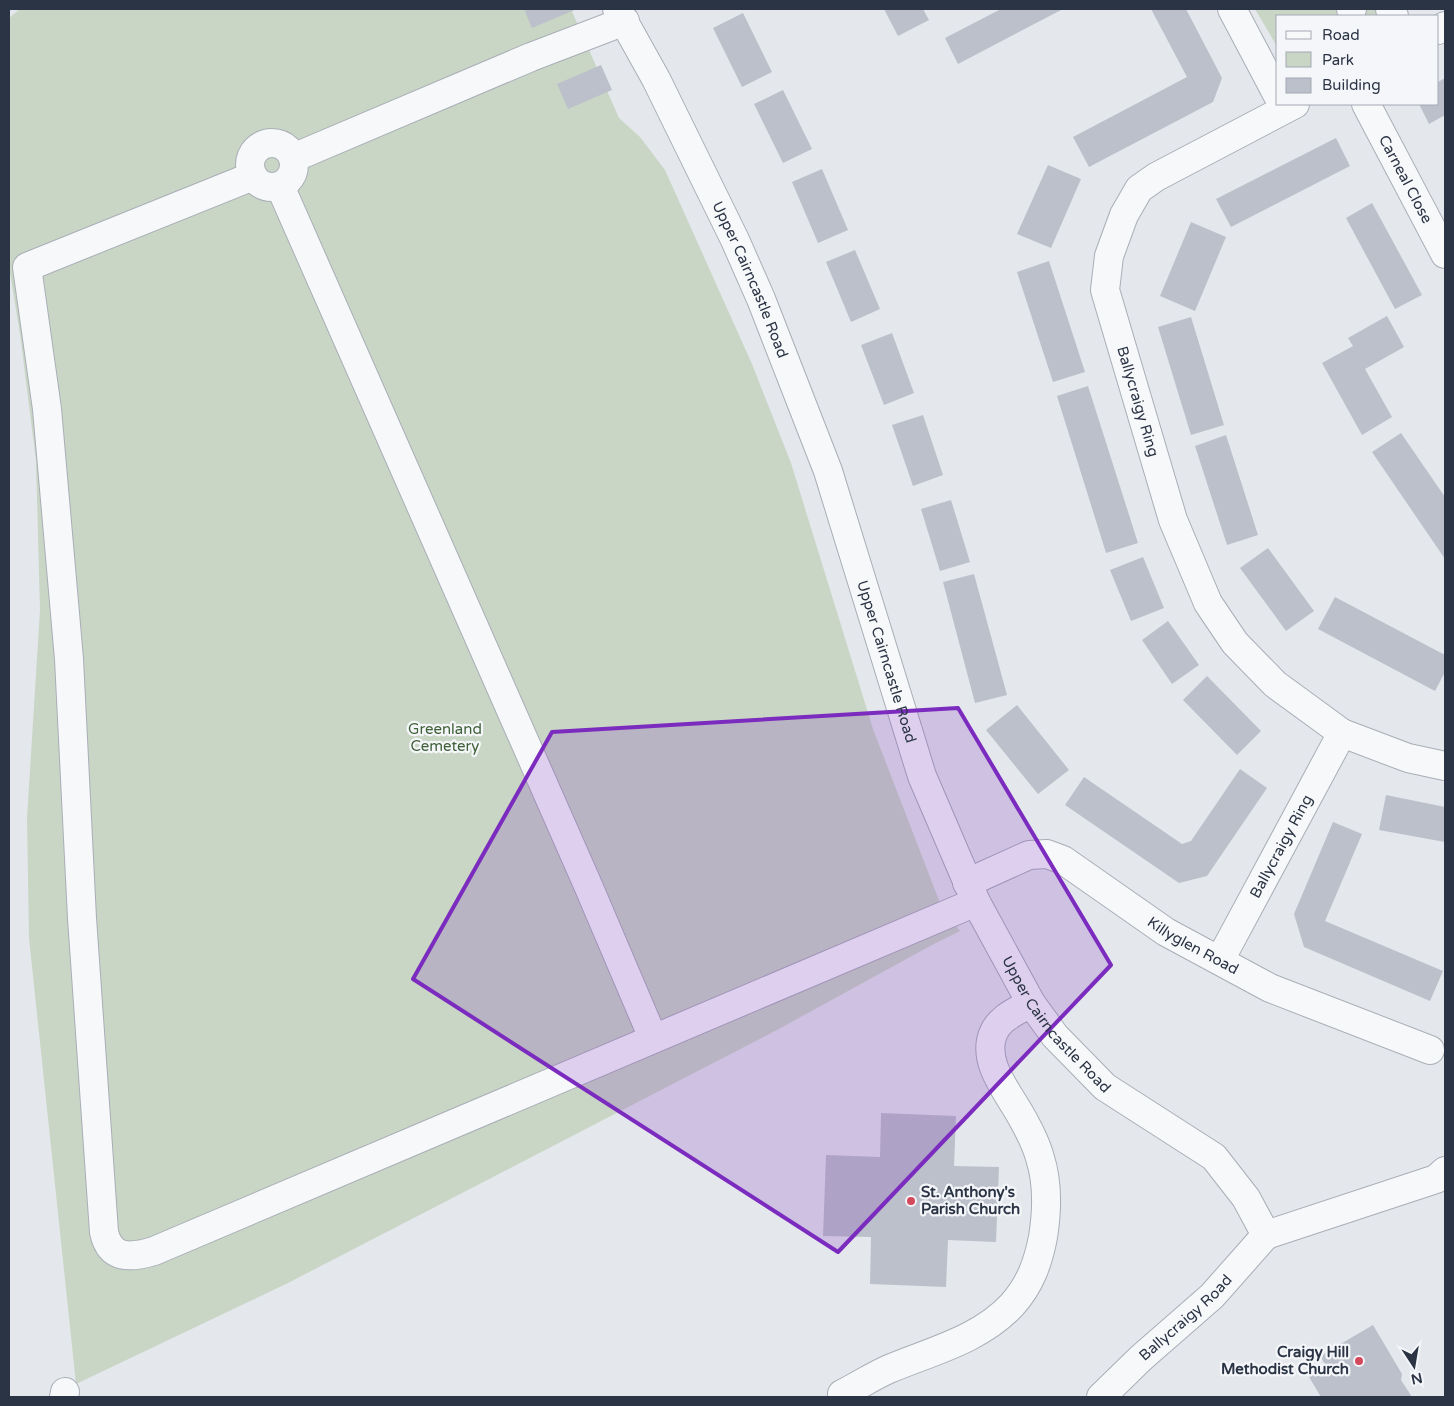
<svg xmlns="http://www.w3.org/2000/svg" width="1454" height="1406" font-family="'Varela Round',sans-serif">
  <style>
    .green { fill: #c9d6c5 }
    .building { fill: #bbc0ca }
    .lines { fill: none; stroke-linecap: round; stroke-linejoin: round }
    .minor-casing { stroke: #a9aeb7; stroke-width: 30 }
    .minor { stroke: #f7f8fa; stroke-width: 28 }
    .marked { fill: #7b2cbf; fill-opacity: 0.2; stroke: #7b2cbf; stroke-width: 4; stroke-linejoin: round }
    .poi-dot { fill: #d1495b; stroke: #f4f6f9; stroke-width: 2 }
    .labels { text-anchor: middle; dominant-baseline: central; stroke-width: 4.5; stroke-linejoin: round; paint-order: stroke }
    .street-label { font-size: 15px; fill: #2b3445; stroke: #f4f6f9 }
    .park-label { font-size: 15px; fill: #3f6138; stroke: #f4f6f9 }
    .poi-label { font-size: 15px; font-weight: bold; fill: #2b3445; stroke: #f4f6f9; text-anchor: start }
  </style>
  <rect width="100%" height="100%" fill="#e4e7ec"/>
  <path class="green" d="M 20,9 L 571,9 L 619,118 L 640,137 L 665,170 L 752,364 L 791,463 L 873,729 L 940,903 L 960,931 L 932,945 L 777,1030 L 288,1283 L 76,1384 L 29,938 L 27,818 L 40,610 L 36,461 L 20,334 L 9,267 L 9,18 Z
    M 1255,9 L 1384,9 L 1388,16 L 1278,16 L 1278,48 Z"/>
  <path class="building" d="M 524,9 L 577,9 L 532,28 Z
    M 884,9 L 923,9 L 929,20 L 898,36 Z
    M 1001,9 L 1063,9 L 958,64 L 945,38 Z
    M 1151,9 L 1186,9 L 1222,78 L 1213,102 L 1089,167 L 1073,137 L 1187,77 Z
    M 743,13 L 772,72 L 742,87 L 713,28 Z
    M 601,65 L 612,90 L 568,109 L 557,84 Z
    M 1445,78 L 1445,115 L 1429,124 L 1419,104 L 1438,104 L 1438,82 Z
    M 783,90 L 812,149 L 783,163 L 754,104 Z
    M 1336,138 L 1350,166 L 1231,227 L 1216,199 Z
    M 1048,165 L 1081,179 L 1051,248 L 1017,234 Z
    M 822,169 L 848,230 L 818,243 L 792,182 Z
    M 1372,203 L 1422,295 L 1395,309 L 1346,218 Z
    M 1191,222 L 1226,237 L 1195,311 L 1160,296 Z
    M 855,250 L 880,309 L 851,322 L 826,262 Z
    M 1049,261 L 1085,372 L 1053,382 L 1017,272 Z
    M 1387,316 L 1404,347 L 1365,369 L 1392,417 L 1362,435 L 1322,363 L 1353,346 L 1348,338 Z
    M 1191,317 L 1224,425 L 1191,435 L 1158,327 Z
    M 892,333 L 914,393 L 884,405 L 861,345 Z
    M 1088,386 L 1138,543 L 1106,553 L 1057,396 Z
    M 923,415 L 943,475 L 913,486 L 892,425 Z
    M 1401,433 L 1445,497 L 1445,559 L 1372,452 Z
    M 1226,435 L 1258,535 L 1227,545 L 1195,446 Z
    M 951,500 L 970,562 L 940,571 L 921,509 Z
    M 1268,548 L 1314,611 L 1286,631 L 1240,568 Z
    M 1143,557 L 1164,608 L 1131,621 L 1110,570 Z
    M 974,574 L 1007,695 L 975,703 L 943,582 Z
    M 1335,597 L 1445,655 L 1445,672 L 1435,691 L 1318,629 Z
    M 1168,621 L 1199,665 L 1172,684 L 1142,640 Z
    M 1207,676 L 1261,731 L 1237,755 L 1183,700 Z
    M 1017,705 L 1069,770 L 1038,794 L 986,730 Z
    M 1240,769 L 1267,788 L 1207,876 L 1179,883 L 1065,805 L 1084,777 L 1182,844 L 1191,841 Z
    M 1386,795 L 1445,807 L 1445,842 L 1379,830 Z
    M 1333,822 L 1362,834 L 1325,921 L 1443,971 L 1430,1001 L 1304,947 L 1294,914 Z
    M 881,1113 L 956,1116 L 954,1166 L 999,1167 L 996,1242 L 948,1240 L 946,1287 L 870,1284 L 871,1237 L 823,1236 L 826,1155 L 880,1157 Z
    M 1373,1325 L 1402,1374 L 1401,1380 L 1412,1397 L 1321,1397 L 1309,1377 L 1326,1366 L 1320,1356 Z"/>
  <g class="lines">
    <g class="minor-casing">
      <g id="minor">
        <path id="s1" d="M 617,9 L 656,79 L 735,240 L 761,299 L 828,471 L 922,776 L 976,902 L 1031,1003 L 1055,1036 L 1105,1087 L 1214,1157 L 1246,1198 L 1266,1235"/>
        <path d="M 1232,9 L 1278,96"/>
        <path d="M 1351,9 L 1352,9"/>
        <path d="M 1390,9 L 1394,16"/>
        <path d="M 1438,30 L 1445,26"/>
        <path id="s2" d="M 1295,104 L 1156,177 L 1139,189 L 1124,215 L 1109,256 L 1105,290 L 1173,520 L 1208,603 L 1235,643 L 1275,684 L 1342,733 L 1408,758 L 1445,766"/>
        <path id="s3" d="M 1366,104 L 1445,254"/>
        <circle cx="272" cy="165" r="22"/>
        <path d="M 293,158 L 531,57 L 625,21"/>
        <path d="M 253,176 L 27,267 L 47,409 L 69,659 L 82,918 L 104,1232 C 110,1260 131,1258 154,1251 L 976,902"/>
        <path d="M 280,186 L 587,883 L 653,1038"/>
        <path id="s4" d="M 967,883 L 1029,855 L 1047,854 L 1063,860 L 1166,932 L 1270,988 L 1430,1050"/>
        <path id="s5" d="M 1220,960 L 1342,733"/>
        <path d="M 1266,1235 L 1436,1179 L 1445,1171"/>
        <path d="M 842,1394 C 858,1386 873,1376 889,1369 C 932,1351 979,1340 1012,1305 C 1030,1285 1038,1263 1043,1237 C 1047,1212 1048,1183 1040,1158 C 1036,1143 1028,1128 1020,1114 C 1007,1091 982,1062 993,1034 C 999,1018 1017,1011 1031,1003"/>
        <path d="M 64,1397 L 65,1392"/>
        <path id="s6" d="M 1101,1397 L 1141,1358 L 1212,1296 L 1266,1235"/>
      </g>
    </g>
    <use href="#minor" class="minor"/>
  </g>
  <path class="marked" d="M 958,708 L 1111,965 L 838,1252 L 413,979 L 552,732 Z"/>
  <g class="poi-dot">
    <circle cx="911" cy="1201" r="5"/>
    <circle cx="1359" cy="1361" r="5"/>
  </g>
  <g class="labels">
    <g class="street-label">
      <text stroke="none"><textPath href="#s3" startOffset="85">Carneal Close</textPath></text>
      <text stroke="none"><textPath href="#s1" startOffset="302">Upper Cairncastle Road</textPath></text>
      <text stroke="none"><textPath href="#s2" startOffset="402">Ballycraigy Ring</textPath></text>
      <text stroke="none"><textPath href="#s1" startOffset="708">Upper Cairncastle Road</textPath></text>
      <text stroke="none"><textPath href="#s5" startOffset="129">Ballycraigy Ring</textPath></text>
      <text stroke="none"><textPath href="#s4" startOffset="259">Killyglen Road</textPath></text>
      <text stroke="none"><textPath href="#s1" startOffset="1112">Upper Cairncastle Road</textPath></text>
      <text stroke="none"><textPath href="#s6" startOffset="116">Ballycraigy Road</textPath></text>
    </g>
    <g class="park-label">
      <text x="445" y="729">Greenland<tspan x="445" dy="17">Cemetery</tspan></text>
    </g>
    <g class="poi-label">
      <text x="921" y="1192">St. Anthony's<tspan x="921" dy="17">Parish Church</tspan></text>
      <text x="1349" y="1352" text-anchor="end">Craigy Hill<tspan x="1349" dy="17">Methodist Church</tspan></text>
    </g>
  </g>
  <rect width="1454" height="1406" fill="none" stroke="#2b3445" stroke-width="20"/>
  <rect x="1276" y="15" width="162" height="90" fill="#f4f6f9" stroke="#a4a8b1"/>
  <rect x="1286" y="31" width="25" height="8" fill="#f7f8fa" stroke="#a4a8b1"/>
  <text x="1322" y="40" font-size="15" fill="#2b3445">Road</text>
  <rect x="1286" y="52" width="25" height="15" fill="#c9d6c5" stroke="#a4a8b1"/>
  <text x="1322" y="65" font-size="15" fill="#2b3445">Park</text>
  <rect x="1286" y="78" width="25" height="15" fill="#bbc0ca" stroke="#a4a8b1"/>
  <text x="1322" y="90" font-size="15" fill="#2b3445">Building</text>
  <g transform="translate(1414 1366) rotate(168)" stroke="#f4f6f9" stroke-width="4" paint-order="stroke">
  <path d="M0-4L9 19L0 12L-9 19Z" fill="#2b3445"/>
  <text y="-8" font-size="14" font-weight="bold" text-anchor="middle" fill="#2b3445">N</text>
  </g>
</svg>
